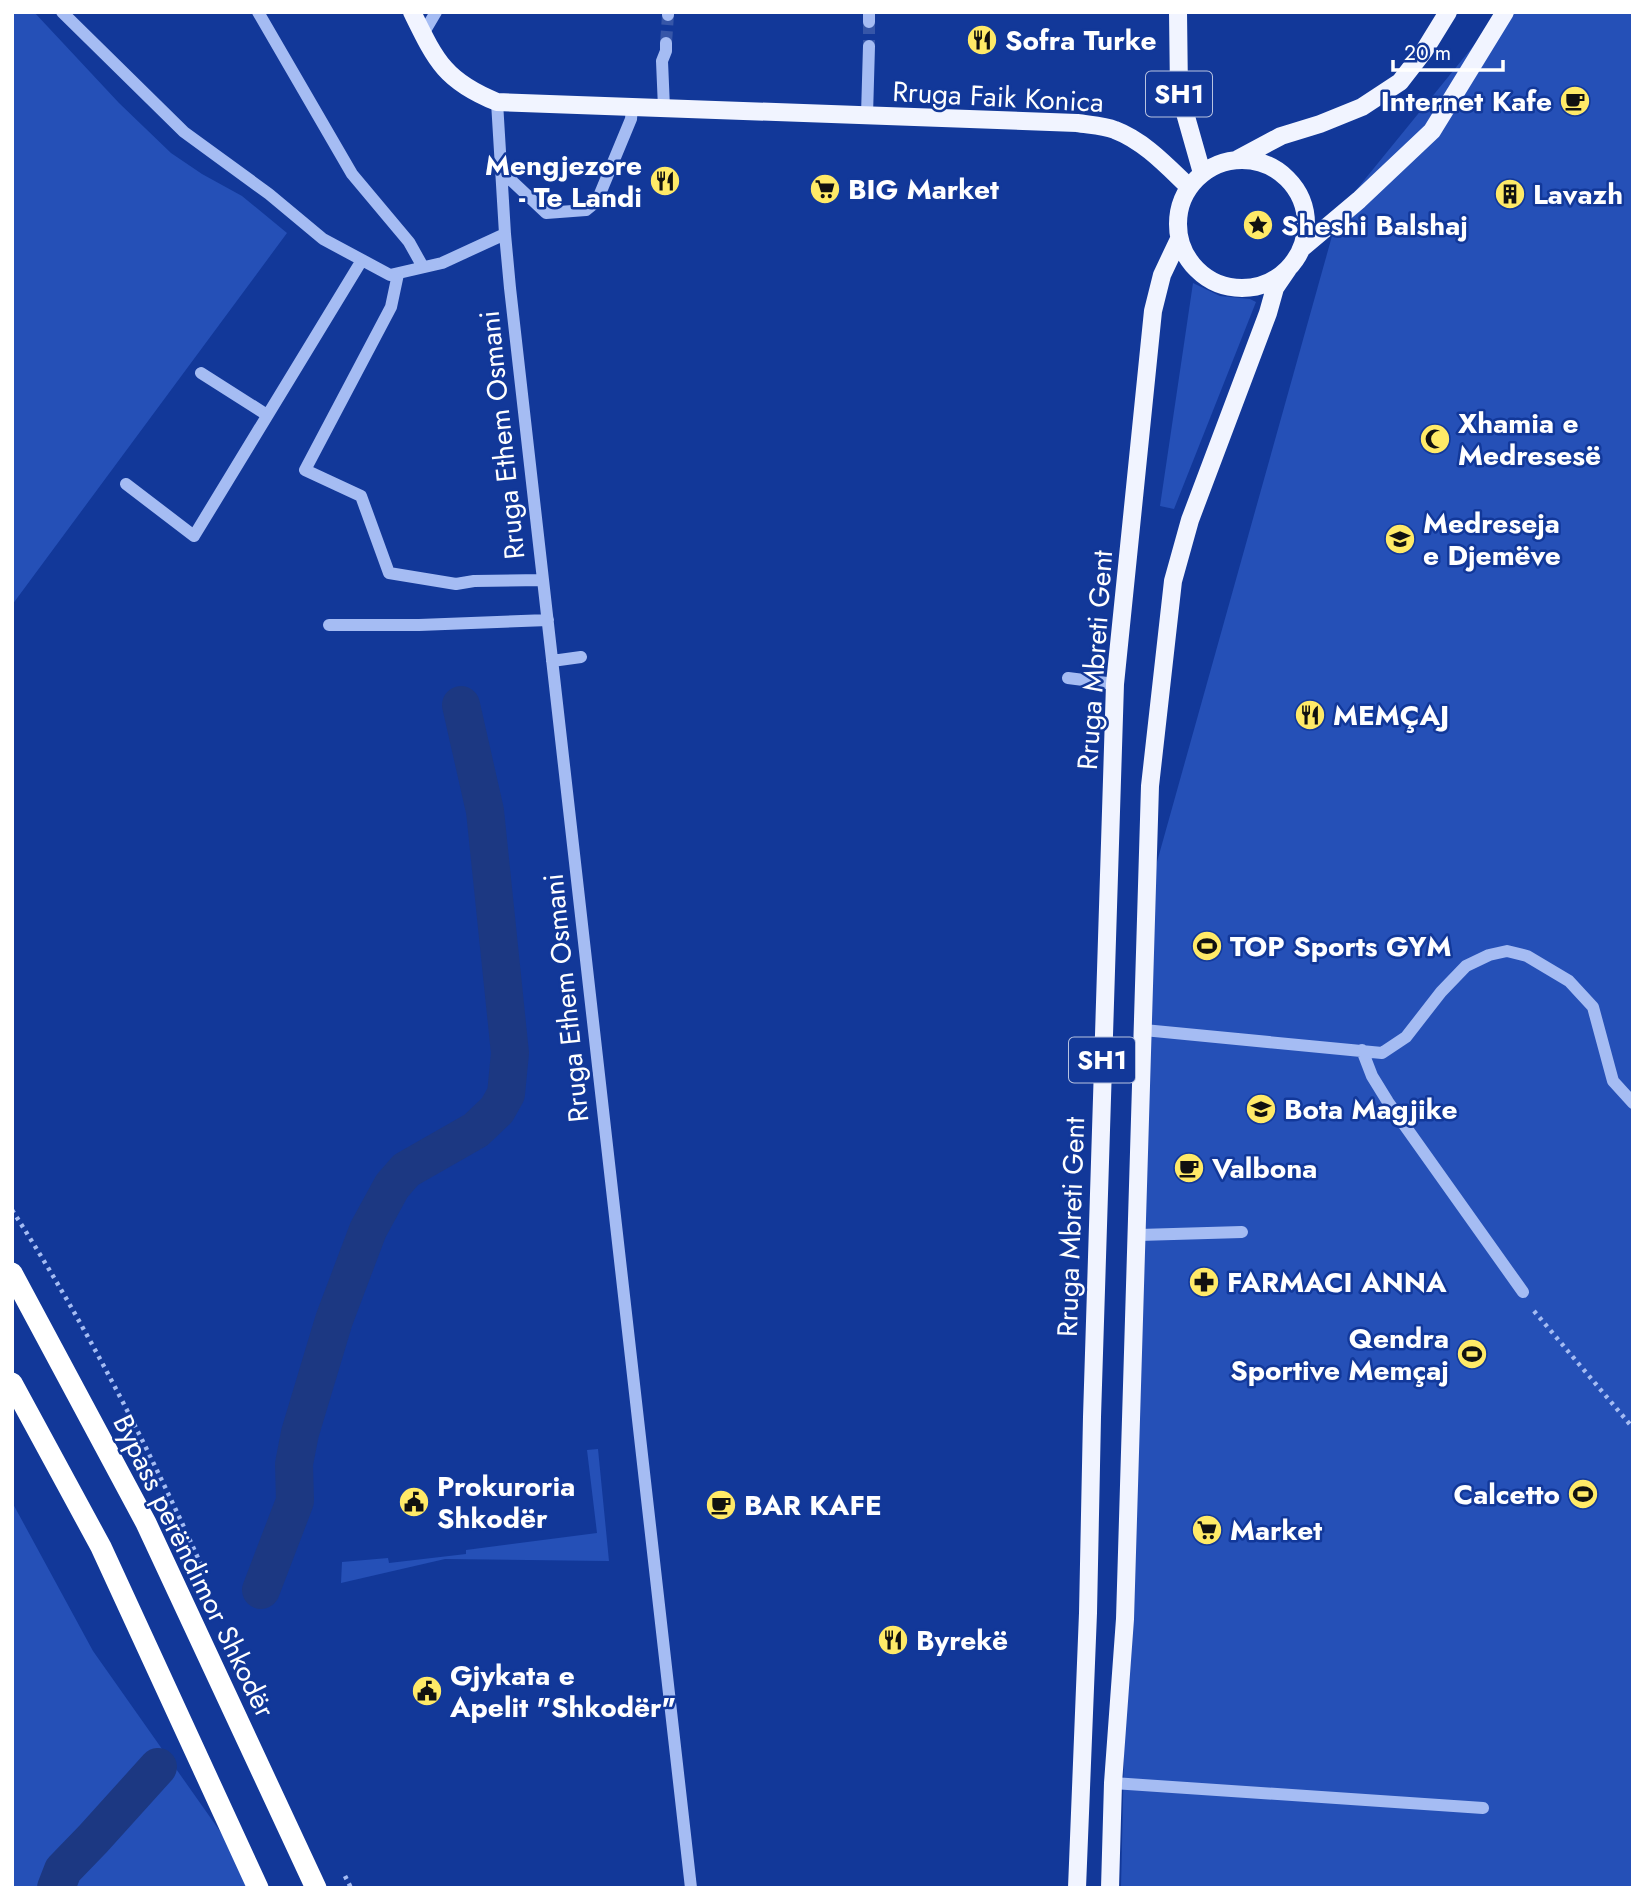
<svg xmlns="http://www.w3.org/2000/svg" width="1645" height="1900" font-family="Jost,sans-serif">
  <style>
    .green { fill: #2550b7 }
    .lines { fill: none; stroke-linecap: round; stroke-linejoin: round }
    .canal { stroke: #1c3882; stroke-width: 38 }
    .minor-tunnel { stroke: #3656a8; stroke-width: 12; stroke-dasharray: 12 6; stroke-linecap: butt }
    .path { stroke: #a5bcf3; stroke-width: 4.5; stroke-dasharray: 3.5 5; stroke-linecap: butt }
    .minor { stroke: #a5bcf3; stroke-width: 12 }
    .major { stroke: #f1f4ff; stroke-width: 18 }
    .highway { stroke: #fff; stroke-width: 21 }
    .labels { text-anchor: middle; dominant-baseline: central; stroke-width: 5; stroke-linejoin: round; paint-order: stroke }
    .shield { fill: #123899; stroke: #b8c3e0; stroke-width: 2 }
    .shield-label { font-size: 26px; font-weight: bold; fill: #fff }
    .poi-label { font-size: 28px; font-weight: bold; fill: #fff; stroke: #123899; text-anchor: start }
    .street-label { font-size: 28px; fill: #fff; stroke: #123899 }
  </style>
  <rect width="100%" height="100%" fill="#123899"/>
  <path class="green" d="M 12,12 L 34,12 L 119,103 L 171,153 L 202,174 L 242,196 L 287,233 L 12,605 Z
    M 1501,12 L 1633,12 L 1633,1888 L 1121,1888 L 1143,912 L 1339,211 Z
    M 1193,283 L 1220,296 L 1250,299 L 1256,302 L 1174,509 L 1160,506 Z
    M 598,1449 L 609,1561 L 445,1559 L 341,1583 L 342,1562 L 388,1558 L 389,1563 L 466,1554 L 466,1550 L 597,1533 L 587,1450 Z
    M 12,1502 L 93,1651 L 260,1888 L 12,1888 Z"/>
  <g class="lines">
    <path class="canal" d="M 261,1590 L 295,1501 L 294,1464 L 300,1433 L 334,1320 L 368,1230 L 392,1186 L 406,1170 L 476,1130 L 497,1110 L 506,1094 L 510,1053 L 485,811 L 461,705
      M 56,1888 L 63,1870 L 93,1839 L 158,1767"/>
    <path class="minor-tunnel" d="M 869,22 L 869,46
      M 666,43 L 668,15"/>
    <path class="path" d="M 12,1210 C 86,1324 151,1452 206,1576
      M 1534,1311 L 1633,1428
      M 345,1876 L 351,1888"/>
    <path class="minor" d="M 62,12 L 184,132 L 269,194 L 323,239 L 390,275 L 442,263 L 505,234
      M 258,12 L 352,174 L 409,242 L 423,267
      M 869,12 L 869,22
      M 668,15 L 668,12
      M 423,34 L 436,12
      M 497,102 L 505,234 L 510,288 L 691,1888
      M 664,108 L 662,61 L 666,51 L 666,43
      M 867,115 L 869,46
      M 502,166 L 513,182 L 546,213 L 586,210 L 597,201 L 631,119 L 632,107
      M 398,274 L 391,307 L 305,470 L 361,496 L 389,573 L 456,584 L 474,581 L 543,580
      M 201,373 L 267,415
      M 126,484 L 194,536 L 362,260
      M 329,625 L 419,625 L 548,620
      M 552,661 L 581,657
      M 1068,678 L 1115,684
      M 1144,1030 L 1382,1053 L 1406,1037 L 1441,992 L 1466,966 L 1489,955 L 1507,951 L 1527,956 L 1569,981 L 1593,1007 L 1613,1081 L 1633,1103
      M 1362,1050 L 1372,1076 L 1388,1102 L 1523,1292
      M 1139,1235 L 1242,1232
      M 1113,1783 L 1483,1808"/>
    <path class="major" d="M 412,12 C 436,61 445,81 497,102 L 1077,123 C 1089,125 1103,125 1115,130 C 1144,141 1167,166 1189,187
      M 1178,12 L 1179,92 L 1202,173
      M 1238,159 L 1281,136 L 1320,124 L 1362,107 L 1400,82 L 1424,51 L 1448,12
      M1178 224a64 64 0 1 1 128 0a64 64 0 1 1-128 0Z
      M 1302,248 L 1359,200 L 1432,131 L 1505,12
      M 1077,1888 L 1088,1613 L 1092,1417 L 1115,684 L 1153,311 L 1162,275 L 1179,239
      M 1110,1888 L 1113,1783 L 1125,1619 L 1150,786 L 1173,581 L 1190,520 L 1268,313 L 1275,288 L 1288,269"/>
    <path class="highway" d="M 12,1273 L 146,1523 L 316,1888
      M 12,1383 L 101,1547 L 258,1888"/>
  </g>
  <defs>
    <g id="restaurant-disc" transform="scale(1.575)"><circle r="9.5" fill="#ffea67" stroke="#123899"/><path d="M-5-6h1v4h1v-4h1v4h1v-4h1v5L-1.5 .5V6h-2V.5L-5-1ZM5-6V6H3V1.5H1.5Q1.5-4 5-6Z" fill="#111"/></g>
    <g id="cafe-disc" transform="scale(1.575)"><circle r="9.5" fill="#ffea67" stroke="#123899"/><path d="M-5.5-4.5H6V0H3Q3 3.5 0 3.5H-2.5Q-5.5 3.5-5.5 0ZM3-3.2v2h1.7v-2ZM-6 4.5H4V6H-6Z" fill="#111"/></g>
    <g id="supermarket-disc" transform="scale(1.575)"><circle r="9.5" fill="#ffea67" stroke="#123899"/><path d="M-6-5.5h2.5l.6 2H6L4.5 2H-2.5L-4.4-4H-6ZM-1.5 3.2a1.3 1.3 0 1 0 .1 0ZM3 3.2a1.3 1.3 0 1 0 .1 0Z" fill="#111"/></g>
    <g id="building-disc" transform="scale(1.575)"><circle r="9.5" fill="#ffea67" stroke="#123899"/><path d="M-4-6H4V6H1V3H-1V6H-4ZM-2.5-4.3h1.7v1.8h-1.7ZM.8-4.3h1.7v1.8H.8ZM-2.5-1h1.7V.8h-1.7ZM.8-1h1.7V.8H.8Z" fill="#111"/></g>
    <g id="sight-disc" transform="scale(1.575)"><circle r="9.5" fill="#ffea67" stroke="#123899"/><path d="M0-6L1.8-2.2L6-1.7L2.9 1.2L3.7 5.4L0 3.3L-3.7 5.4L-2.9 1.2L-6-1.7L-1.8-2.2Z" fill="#111"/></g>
    <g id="mosque-disc" transform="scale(1.575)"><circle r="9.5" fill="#ffea67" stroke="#123899"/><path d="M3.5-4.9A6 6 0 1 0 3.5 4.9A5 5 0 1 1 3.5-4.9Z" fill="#111"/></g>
    <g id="university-disc" transform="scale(1.575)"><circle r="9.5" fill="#ffea67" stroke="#123899"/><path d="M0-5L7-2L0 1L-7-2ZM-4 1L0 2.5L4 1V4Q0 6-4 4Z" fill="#111"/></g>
    <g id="stadium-disc" transform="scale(1.575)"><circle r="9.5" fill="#ffea67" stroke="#123899"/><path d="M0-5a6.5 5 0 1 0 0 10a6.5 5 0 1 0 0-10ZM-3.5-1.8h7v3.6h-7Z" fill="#111"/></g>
    <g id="school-disc" transform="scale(1.575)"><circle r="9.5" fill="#ffea67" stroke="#123899"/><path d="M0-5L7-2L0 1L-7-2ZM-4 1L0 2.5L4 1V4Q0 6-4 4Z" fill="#111"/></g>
    <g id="pharmacy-disc" transform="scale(1.575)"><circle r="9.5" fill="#ffea67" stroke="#123899"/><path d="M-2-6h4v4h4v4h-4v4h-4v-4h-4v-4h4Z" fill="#111"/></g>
    <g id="civic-disc" transform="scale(1.575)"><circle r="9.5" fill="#ffea67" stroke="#123899"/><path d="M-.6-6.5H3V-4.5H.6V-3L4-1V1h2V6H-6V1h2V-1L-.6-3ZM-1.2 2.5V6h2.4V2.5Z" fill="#111"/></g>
  </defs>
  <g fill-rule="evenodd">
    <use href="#restaurant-disc" x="982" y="40"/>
    <use href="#cafe-disc" x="1575" y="101"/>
    <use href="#restaurant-disc" x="665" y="181"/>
    <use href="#supermarket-disc" x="825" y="189"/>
    <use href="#building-disc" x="1510" y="194"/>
    <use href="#sight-disc" x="1258" y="225"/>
    <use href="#mosque-disc" x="1435" y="439"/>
    <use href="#university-disc" x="1400" y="539"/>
    <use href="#restaurant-disc" x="1310" y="715"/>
    <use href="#stadium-disc" x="1207" y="946"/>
    <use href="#school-disc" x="1261" y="1109"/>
    <use href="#cafe-disc" x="1189" y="1168"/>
    <use href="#pharmacy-disc" x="1204" y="1282"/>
    <use href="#stadium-disc" x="1472" y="1354"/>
    <use href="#stadium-disc" x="1583" y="1494"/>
    <use href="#civic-disc" x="414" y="1502"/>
    <use href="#cafe-disc" x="721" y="1505"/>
    <use href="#supermarket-disc" x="1207" y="1530"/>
    <use href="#restaurant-disc" x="893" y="1640"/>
    <use href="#civic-disc" x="427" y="1691"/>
  </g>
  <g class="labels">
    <g class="shield">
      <rect x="1146" y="71.5" width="66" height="45" rx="5"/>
      <rect x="1069" y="1037.5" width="66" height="45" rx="5"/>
    </g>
    <g class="shield-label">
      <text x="1179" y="94">SH1</text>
      <text x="1102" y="1060">SH1</text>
    </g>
    <g class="poi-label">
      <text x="1005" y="40">Sofra Turke</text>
      <text x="1552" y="101" text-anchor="end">Internet Kafe</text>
      <text x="642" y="165" text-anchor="end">Mengjezore<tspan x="642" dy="32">- Te Landi</tspan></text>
      <text x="848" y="189">BIG Market</text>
      <text x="1533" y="194">Lavazh</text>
      <text x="1281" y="225">Sheshi Balshaj</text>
      <text x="1458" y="423">Xhamia e<tspan x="1458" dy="32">Medresesë</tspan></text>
      <text x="1423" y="523">Medreseja<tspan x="1423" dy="32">e Djemëve</tspan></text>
      <text x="1333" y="715">MEMÇAJ</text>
      <text x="1230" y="946">TOP Sports GYM</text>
      <text x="1284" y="1109">Bota Magjike</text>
      <text x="1212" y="1168">Valbona</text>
      <text x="1227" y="1282">FARMACI ANNA</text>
      <text x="1449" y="1338" text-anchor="end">Qendra<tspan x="1449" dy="32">Sportive Memçaj</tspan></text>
      <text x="437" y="1486">Prokuroria<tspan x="437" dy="32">Shkodër</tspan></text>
      <text x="1560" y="1494" text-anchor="end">Calcetto</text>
      <text x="744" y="1505">BAR KAFE</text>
      <text x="1230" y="1530">Market</text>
      <text x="916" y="1640">Byrekë</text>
      <text x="450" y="1675">Gjykata e<tspan x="450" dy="32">Apelit "Shkodër"</tspan></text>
    </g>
    <g class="street-label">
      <text transform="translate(998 97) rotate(3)">Rruga Faik Konica</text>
      <text transform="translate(502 435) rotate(-96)">Rruga Ethem Osmani</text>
      <text transform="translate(1095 660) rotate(-86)">Rruga Mbreti Gent</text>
      <text transform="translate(566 998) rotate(-96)">Rruga Ethem Osmani</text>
      <text transform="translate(1071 1227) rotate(-88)">Rruga Mbreti Gent</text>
      <text transform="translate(194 1566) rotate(64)">Bypass perëndimor Shkodër</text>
    </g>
  </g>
  <rect width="1645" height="1900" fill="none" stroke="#ffffff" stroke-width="28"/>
  <path d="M1393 60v10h110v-10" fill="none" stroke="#ffffff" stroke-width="3.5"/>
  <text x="1404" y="60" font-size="21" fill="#ffffff" stroke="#123899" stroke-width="5" paint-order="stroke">20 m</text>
</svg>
